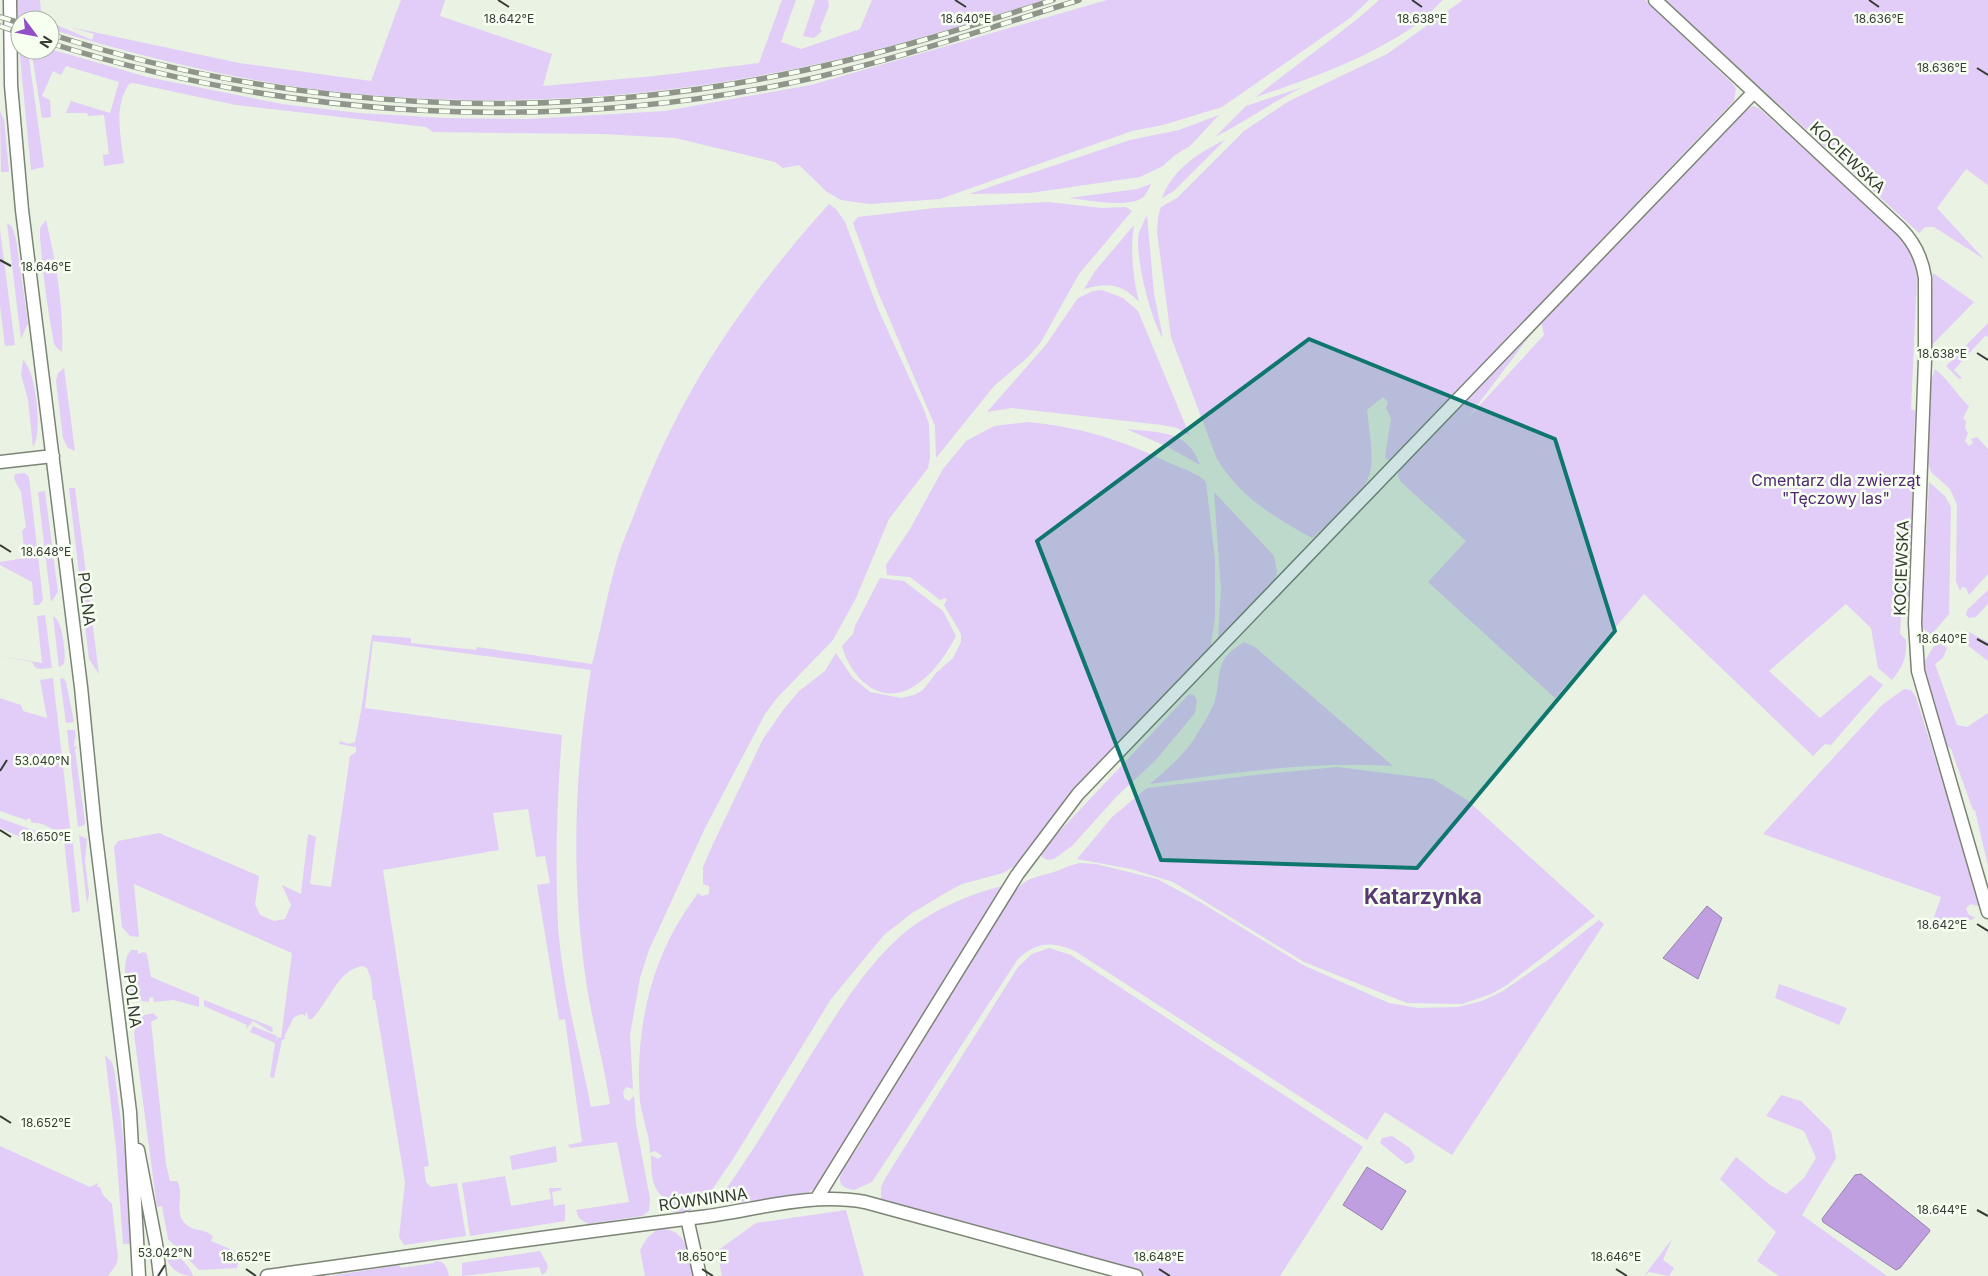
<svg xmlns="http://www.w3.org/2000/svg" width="1988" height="1276" font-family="Inter,sans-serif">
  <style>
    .green { fill: #e1cdf7; fill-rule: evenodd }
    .water { fill: #c09fe0; stroke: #9781ad }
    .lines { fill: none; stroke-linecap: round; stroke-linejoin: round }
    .minor-casing { stroke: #7c8476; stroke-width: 15 }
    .minor { stroke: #fff; stroke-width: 12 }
    .rail-casing { stroke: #8f958b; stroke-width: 5.5 }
    .rail { stroke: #f6fff0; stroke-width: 4; stroke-dasharray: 11; stroke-linecap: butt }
    .marked { fill: #0f766e; fill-opacity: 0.2; stroke: #0f766e; stroke-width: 4; stroke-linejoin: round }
    .ticks { fill: none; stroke: #373b35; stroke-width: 2 }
    .labels { text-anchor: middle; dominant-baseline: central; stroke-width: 5; stroke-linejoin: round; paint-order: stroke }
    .street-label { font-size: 16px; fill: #373b35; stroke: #f6fff0 }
    .park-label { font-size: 16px; fill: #512672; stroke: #f6fff0 }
    .district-label { font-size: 21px; font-weight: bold; fill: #573872; stroke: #f6fff0 }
    .ticks-label { font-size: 12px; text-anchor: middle; fill: #373b35; stroke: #f6fff0; stroke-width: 5; stroke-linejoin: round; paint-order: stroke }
  </style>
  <rect width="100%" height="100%" fill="#e9f2e3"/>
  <path class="green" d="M 17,0 L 40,0 L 41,10 L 48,20 L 18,20 Z
    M 401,0 L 445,0 L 440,16 L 552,54 L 543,86 L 655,76 L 759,63 L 782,0 L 796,0 L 781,42 L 801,49 L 860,29 L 872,0 L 1043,0 C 953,29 862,57 768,74 C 624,102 474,107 328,91 C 234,80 140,56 50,29 L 50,22 L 92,40 L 94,34 L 70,27 L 239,63 L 371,81 Z
    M 815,0 L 828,0 L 829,6 L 820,29 L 822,31 L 814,38 L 803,36 Z
    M 1107,0 L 1369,0 L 1350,18 L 1222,107 L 1163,125 L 1132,131 L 940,199 L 869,204 L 841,200 L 827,192 L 799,165 L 783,168 L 775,162 L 675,138 L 603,134 L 433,132 L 426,127 L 236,105 L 133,83 L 129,84 C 113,108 121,136 124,163 L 104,166 L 103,155 L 109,154 L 104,115 L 88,116 L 87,113 L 66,113 L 71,101 L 110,113 L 119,82 L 66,66 L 61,75 L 53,71 L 42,96 L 50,100 L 51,117 L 42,118 L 33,61 L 27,50 L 50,49 L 147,77 L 282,104 L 359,113 L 444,118 L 528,119 L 665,111 L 811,85 Z
    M 1379,0 L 1443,0 C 1434,8 1427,17 1417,24 C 1369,58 1312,78 1256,97 C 1297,63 1341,35 1379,0 Z
    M 1463,0 L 1645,0 L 1733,84 L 1736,89 L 1734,101 L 1393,458 L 1387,460 L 1385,457 L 1391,418 L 1386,408 L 1388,402 L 1383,397 L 1367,410 C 1369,429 1373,450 1371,468 C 1366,498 1333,519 1312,538 C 1274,517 1240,497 1217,459 L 1171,337 L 1157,232 L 1158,217 L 1161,207 L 1177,198 L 1244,131 L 1289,101 L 1387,54 Z
    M 1665,0 L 1988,0 L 1988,185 L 1966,169 L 1937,208 L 1984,259 L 1934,227 L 1925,227 L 1919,233 Z
    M 19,47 L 20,50 L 25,50 L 29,58 L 44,167 L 31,170 Z
    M 1303,87 C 1272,102 1245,122 1215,137 L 1246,106 Z
    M 1753,106 L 1759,108 L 1895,232 C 1908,246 1914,259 1917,278 L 1911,409 L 1915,411 L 1909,593 L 1907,615 L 1901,617 L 1900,634 L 1906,640 C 1907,658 1903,666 1892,680 L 1878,668 L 1871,628 L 1846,604 L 1769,671 L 1820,718 L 1870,675 L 1883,685 L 1831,745 L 1825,744 L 1813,756 L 1644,594 L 1555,698 L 1428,582 L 1466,541 L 1401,482 L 1398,476 L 1399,471 L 1568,293 L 1617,245 L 1679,176 L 1731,122 ZM 1541,321 L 1544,335 L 1467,419 Z
    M 0,111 L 4,120 L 9,172 L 1,172 Z
    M 1219,115 L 1190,146 L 1175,155 L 1163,166 L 1140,177 L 1030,193 L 969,194 L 1130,140 L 1179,130 Z
    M 1225,140 L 1174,191 L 1162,198 C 1172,170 1199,152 1225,140 Z
    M 1151,184 C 1149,188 1146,195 1142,198 C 1128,208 1086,200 1069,198 L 1137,189 Z
    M 1048,202 L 1102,208 L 1126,207 L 1132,211 L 1079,274 L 1041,342 L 1028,357 L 994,386 L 936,458 L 935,426 L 878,292 L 853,223 L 858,217 L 935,208 Z
    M 829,204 L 836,209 L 845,222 L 878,309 L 924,410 L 929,424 L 930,456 L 928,468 L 889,519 L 856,598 L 833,640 L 777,698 L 765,714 L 705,828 L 649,950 L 640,978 L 630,1035 L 633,1089 L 626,1087 L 623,1092 L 624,1098 L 629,1101 L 634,1096 L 636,1124 L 650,1199 L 649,1211 L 642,1216 L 588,1224 L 579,1218 L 576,1210 L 629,1202 L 617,1142 L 570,1148 L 568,1145 L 582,1142 L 565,1019 L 559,1020 L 537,885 L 550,883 L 545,856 L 536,857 L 528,809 L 493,813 L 499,850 L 383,870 L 429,1166 L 424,1167 L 426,1182 L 431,1187 L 457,1183 L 466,1236 L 404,1245 L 399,1237 L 405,1183 L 375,1000 L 373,1000 L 371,979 L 367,968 L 362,966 C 338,970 328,1003 312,1019 L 308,1019 L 307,1011 L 305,1016 L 302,1014 L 294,1017 L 284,1037 L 286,1038 L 282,1040 L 274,1078 L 270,1077 L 275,1043 L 250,1032 L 253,1026 L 277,1036 L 275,1042 L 278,1037 L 281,1038 L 292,953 L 134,884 L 139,937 L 130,936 L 122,927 L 114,847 L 118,841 L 159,833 L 259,876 L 255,904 L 260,915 L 274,921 L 285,919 L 291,905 L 282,885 L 301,894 L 308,834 L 316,837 L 310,884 L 331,887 L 350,756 L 356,752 L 356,747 L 339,744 L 340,741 L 349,744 L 355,742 L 361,711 L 372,635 L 411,638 L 411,643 L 476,650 L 477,647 L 592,664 C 601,629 607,594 617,560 C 622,542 631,524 637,507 C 683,387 744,299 829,204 ZM 373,641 L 591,670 C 574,772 571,878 586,981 C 592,1022 604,1063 610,1104 L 591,1107 C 579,1047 562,985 558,924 C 555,861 557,798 562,735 L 365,708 Z
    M 1147,215 L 1154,294 L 1163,338 C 1151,322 1134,253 1139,233 C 1141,227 1144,221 1147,215 Z
    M 46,220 C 56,263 64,307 62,352 C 59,349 55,347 54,343 C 47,308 43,273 40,237 L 40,228 Z
    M 7,223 L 12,227 L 16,239 L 28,323 L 21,339 Z
    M 1134,225 C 1130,251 1133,278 1139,302 C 1123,284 1108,282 1084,289 L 1095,271 Z
    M 0,230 L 15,345 L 5,346 L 0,306 Z
    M 1933,273 L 1974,302 L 1930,347 Z
    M 1102,290 L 1123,298 L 1138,311 L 1190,436 L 1177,428 L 1162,425 L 1012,408 L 987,412 L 1045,346 L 1078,298 L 1093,291 Z
    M 1988,323 L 1988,337 L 1986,335 L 1954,370 L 1962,378 L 1959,379 L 1946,366 Z
    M 23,360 C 36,370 43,434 33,447 L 28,400 L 21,374 Z
    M 64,368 L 75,451 L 68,448 L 63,438 L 56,381 L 58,373 Z
    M 1935,369 C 1949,380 1956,394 1969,406 L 1963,418 L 1966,421 L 1965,428 L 1968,433 L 1965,441 L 1969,446 L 1973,443 L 1971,439 L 1977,437 L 1988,449 L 1988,574 L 1969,595 L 1966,588 L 1962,587 L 1960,591 L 1956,581 L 1957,505 L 1950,489 L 1931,472 L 1927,458 L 1929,387 Z
    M 1029,422 C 1084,428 1122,440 1172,464 C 1183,469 1198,473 1206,482 L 1215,560 L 1215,618 L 1210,651 L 1020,863 L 1003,873 L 962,884 L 947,892 L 912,913 L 884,935 L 831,999 L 733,1159 L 703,1203 L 686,1213 L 671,1212 L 667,1208 L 669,1199 C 651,1195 651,1170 651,1155 L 658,1159 L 662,1156 L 655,1151 L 650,1153 C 650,1134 642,1119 640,1101 C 635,1038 648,969 683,915 C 687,908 693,901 698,893 L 702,896 L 709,894 L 709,886 L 703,884 L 703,867 L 713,844 L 763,739 L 783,710 L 799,691 L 825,671 L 836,653 L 852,677 L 870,692 L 901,698 L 914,695 L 923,690 L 936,673 L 953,658 L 961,642 L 961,634 L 944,605 L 947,600 L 945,598 L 940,600 L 910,577 L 887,575 L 886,565 L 910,529 L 943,469 L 966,441 L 994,426 Z
    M 1126,429 C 1159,433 1188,429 1200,465 L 1168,447 Z
    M 25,473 L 29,477 L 43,600 L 39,605 L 34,605 L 32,582 L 0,565 L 0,562 L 25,558 L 22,531 L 26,527 L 21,492 L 14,479 L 15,474 Z
    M 1929,482 L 1945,496 L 1951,507 L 1949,614 L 1932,634 L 1929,634 L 1922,627 Z
    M 69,488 L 75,488 L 99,674 L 89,659 Z
    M 45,491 L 58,592 L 51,602 L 38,492 Z
    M 1214,492 L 1274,556 L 1277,572 L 1274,584 L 1218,638 L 1221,589 Z
    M 880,578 L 904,581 L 943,611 L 956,636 C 945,657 929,680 907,690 C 875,704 849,673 842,646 L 853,634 L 855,626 Z
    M 1988,590 L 1988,604 L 1976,617 L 1969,618 L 1966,615 L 1967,610 Z
    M 45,615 L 52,668 L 39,669 L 35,667 L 32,662 L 0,656 L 42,663 L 37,616 Z
    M 53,616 C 64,621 66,660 64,664 L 59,667 Z
    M 1967,631 L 1988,642 L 1988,661 L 1959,639 Z
    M 1244,642 L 1255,647 L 1393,766 C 1311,761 1231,773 1150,784 C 1167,769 1186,754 1197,734 C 1204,723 1213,709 1216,696 C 1222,668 1215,660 1244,642 Z
    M 1942,643 L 1947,648 L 1943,658 L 1935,664 L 1957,725 L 1967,727 L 1988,713 L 1988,866 L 1975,810 L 1973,810 L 1951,749 C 1933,737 1928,684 1924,662 L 1934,646 Z
    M 53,678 L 70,828 C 65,829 55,831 50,828 C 45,825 39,822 32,823 L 30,818 L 26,820 L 0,811 L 0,698 L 21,705 L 23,711 L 47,718 L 40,680 Z
    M 63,678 L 66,682 L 74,722 L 66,723 L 60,679 Z
    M 1904,689 L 1911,690 L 1916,697 L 1979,899 L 1978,906 L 1971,904 L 1966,908 L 1968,914 L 1975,918 C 1960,926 1949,924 1933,920 L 1941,897 L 1763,834 L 1882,705 Z
    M 1189,694 L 1194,695 L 1197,701 L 1195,713 L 1155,761 L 1117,796 L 1072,846 L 1054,859 L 1047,860 L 1042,857 L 1041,851 Z
    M 67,730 L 75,730 L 76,741 L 75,736 L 74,747 L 77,746 L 75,750 L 85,822 L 84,825 L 78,827 Z
    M 1337,767 L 1433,779 L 1467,800 L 1595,916 L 1507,985 L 1491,994 L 1462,1004 L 1407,1003 L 1304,962 L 1173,882 L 1131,869 L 1077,859 L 1112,817 L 1147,788 L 1255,775 Z
    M 0,818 C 23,827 47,836 72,836 L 80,911 L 72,913 L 64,840 L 36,844 L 0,828 Z
    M 79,835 L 87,839 L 85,861 L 89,894 L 87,904 Z
    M 1080,863 L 1096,864 L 1157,879 L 1200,902 L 1303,965 L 1389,1003 L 1418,1008 L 1458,1007 L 1482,1001 L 1503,991 L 1552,957 L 1599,920 L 1604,924 L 1452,1155 L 1385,1112 L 1367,1140 L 1075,951 C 1053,941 1036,942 1018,959 L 872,1182 L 854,1190 C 824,1186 850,1159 858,1147 L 1006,901 C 1023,881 1026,879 1051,873 C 1061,870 1069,865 1080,863 Z
    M 1002,886 L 818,1186 L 809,1192 L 796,1196 L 724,1204 L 721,1196 C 756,1148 786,1095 817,1045 C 843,1004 871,959 909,929 C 937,908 968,895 1002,886 Z
    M 1049,948 L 1071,955 L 1363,1147 L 1280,1276 L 1147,1276 L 888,1203 L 881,1199 L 881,1187 L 886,1177 L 1018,967 L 1032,954 Z
    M 131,950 L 138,950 L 138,954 L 144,952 L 147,954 L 151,977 L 199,997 L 199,1007 L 174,1000 L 154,1002 L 153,997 L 149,998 L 149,1002 L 135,1000 C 126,987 120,963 131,950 Z
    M 1779,984 L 1847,1008 L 1839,1025 L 1775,998 Z
    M 204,1000 L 272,1027 L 273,1031 L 271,1032 L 253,1021 L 246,1029 L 247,1025 L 204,1006 Z
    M 153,1013 L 158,1018 L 151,1022 L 166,1164 L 170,1181 L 177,1181 C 186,1196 171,1213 188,1226 C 195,1231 203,1229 210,1234 L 213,1236 L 211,1241 L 240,1253 L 237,1268 L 199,1270 L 168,1239 L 162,1206 L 157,1207 L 134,1034 L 138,1017 Z
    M 105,1055 L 112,1062 L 114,1069 L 125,1152 L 132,1244 L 123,1244 L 116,1148 Z
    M 1781,1095 L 1801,1101 L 1831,1131 L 1836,1158 L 1802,1215 L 1887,1276 L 1779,1276 L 1757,1261 L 1776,1232 L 1720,1179 L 1736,1157 L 1770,1185 L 1786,1194 L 1804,1178 L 1816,1158 L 1804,1131 L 1766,1116 Z
    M 1392,1136 L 1410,1148 L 1415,1157 L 1412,1162 L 1406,1164 L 1380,1143 L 1382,1138 Z
    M 0,1146 L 90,1187 L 98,1183 L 97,1187 L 100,1187 L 103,1195 L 112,1204 L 118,1258 L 116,1265 L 108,1276 L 0,1276 Z
    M 556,1146 L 557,1162 L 512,1170 L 510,1156 Z
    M 505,1176 L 511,1206 L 551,1199 L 549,1188 L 561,1188 L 562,1190 L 552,1192 L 554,1206 L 565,1204 L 565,1221 L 470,1236 L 462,1183 Z
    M 846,1210 L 864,1276 L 722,1276 L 717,1251 L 756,1223 Z
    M 658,1229 C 687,1227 689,1254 693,1276 L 645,1276 L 640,1250 L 647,1238 Z
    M 1672,1239 L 1663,1260 L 1674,1268 L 1669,1276 L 1649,1272 L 1644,1276 Z
    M 162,1250 C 174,1250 190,1265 193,1276 C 176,1276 169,1266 162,1250 Z
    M 540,1251 L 548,1266 L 546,1272 L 542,1275 L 539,1267 L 462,1276 L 462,1263 Z
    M 435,1261 C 445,1261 447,1267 449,1276 L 330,1276 L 399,1265 L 401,1268 L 434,1263 Z"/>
  <path class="water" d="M 1707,906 L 1722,918 L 1698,979 L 1663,958 Z
    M 1367,1167 L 1406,1191 L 1382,1230 L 1343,1205 Z
    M 1861,1174 L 1929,1229 L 1930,1231 L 1900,1268 L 1896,1270 L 1823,1222 L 1822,1219 L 1855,1175 Z"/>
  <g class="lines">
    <g class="minor-casing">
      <path id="minor" d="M 10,0 L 11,85 L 22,210 L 81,687 L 95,829 L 130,1112 L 139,1276
        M 1655,0 L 1901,229 C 1915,243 1922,258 1925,278 L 1925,360 L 1915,623 L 1918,671 L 1988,912
        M 0,462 L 53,456
        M 138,1150 L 156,1244 L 160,1276
        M 817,1198 L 1017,875 L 1078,794 L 1754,92
        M 687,1218 L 700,1276
        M 267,1276 C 412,1256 556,1235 701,1217 C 756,1210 810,1192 865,1202 L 1136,1276"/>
    </g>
    <use href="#minor" class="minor"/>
    <g class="rail-casing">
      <path id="rail" d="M 0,17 L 20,23
        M 0,26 L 20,33
        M 50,34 C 287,110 542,124 786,74 C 877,56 965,28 1053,0
        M 50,43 C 287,118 541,133 785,84 C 885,64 982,30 1079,0"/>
    </g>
    <use href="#rail" class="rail"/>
  </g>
  <path class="marked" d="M 1309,339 L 1555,439 L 1615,631 L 1417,868 L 1161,860 L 1037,541 Z"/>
  <path class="ticks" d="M 498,0 L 509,7M 955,0 L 966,7M 1412,0 L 1422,7M 1869,0 L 1879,7M 1977,68 L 1988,75M 0,260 L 11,266M 1977,353 L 1988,360M 0,545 L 11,552M 1977,639 L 1988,645M 0,771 L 7,760M 0,830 L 11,837M 1977,924 L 1988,931M 0,1116 L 11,1123M 1977,1210 L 1988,1216M 246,1269 L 256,1276M 702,1269 L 713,1276M 1159,1269 L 1170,1276M 1616,1269 L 1627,1276M 158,1276 L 165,1265"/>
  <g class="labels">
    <g class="street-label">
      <text transform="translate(1848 157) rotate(43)">KOCIEWSKA</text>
      <text transform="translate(1901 568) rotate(-88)">KOCIEWSKA</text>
      <text transform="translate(87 599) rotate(83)">POLNA</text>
      <text transform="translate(133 1001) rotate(83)">POLNA</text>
      <text transform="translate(703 1199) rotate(-8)">RÓWNINNA</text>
    </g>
    <g class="park-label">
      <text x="1836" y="480">Cmentarz dla zwierząt<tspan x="1836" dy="18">"Tęczowy las"</tspan></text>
    </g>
    <g class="district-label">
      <text x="1423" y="896">Katarzynka</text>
    </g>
  </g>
  <g class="ticks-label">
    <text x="509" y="23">18.642°E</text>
    <text x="966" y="23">18.640°E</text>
    <text x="1422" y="23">18.638°E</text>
    <text x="1879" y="23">18.636°E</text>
    <text x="1942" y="72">18.636°E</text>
    <text x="46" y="271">18.646°E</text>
    <text x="1942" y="358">18.638°E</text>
    <text x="46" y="556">18.648°E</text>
    <text x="1942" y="643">18.640°E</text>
    <text x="42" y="765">53.040°N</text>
    <text x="46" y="841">18.650°E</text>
    <text x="1942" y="929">18.642°E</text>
    <text x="46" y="1127">18.652°E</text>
    <text x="1942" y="1214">18.644°E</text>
    <text x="165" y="1257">53.042°N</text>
    <text x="246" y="1261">18.652°E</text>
    <text x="702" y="1261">18.650°E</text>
    <text x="1159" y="1261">18.648°E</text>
    <text x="1616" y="1261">18.646°E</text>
  </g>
  <g transform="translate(35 35) rotate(122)"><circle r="24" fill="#f6fff0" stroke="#aab1a5"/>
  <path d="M0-4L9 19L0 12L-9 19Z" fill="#9150c5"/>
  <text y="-8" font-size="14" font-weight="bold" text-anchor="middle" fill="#373b35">N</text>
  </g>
</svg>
